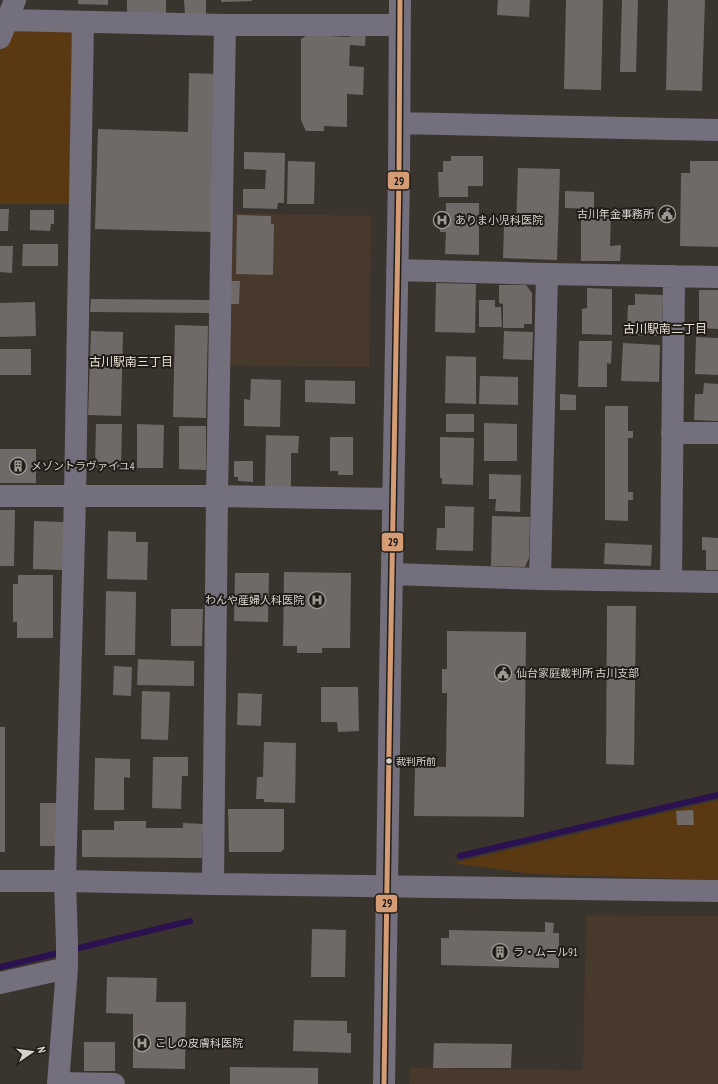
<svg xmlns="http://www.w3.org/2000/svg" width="718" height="1084" font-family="'PT Sans Narrow','Noto Sans JP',sans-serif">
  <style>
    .built { fill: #47392c }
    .green { fill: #5a3912 }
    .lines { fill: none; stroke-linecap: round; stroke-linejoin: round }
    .stream { stroke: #2b1150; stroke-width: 6 }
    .building { fill: #6f6a67 }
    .minor { stroke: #736f7d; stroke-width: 22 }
    .bus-1-casing { stroke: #211d19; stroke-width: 8 }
    .bus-1 { stroke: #d39c74; stroke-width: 5 }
    .bus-dot { fill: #d7d1cb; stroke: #211d19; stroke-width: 1.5 }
    .labels { text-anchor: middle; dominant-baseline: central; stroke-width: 4; stroke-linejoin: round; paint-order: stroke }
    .bus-label { font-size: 10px; fill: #d7d1cb; stroke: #211d19; text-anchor: start }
    .poi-label { font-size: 11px; fill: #d7d1cb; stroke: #211d19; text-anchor: start }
    .neighbourhood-label { font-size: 12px; fill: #eaded3; stroke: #211d19 }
    .line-badge { stroke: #211d19; stroke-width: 1.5 }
    .pale-badge-label { font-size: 11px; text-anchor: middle; font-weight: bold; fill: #111 }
  </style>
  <rect width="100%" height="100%" fill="#3a342f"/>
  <path class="built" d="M 231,213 L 371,216 L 369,367 L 227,366 Z
    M 586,915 L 718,916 L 718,1084 L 409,1084 L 410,1068 L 583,1070 Z"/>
  <path class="green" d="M 7,30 L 76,30 L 76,204 L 0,204 L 0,50 Z
    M 718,800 L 718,880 L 535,874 L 453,863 Z"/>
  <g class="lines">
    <path class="stream" d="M 460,856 L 718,795
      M 0,967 L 190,921"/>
  </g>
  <path class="building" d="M 78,0 L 108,0 L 108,5 L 78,4 Z
    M 127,0 L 166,0 L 166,14 L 127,14 Z
    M 184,0 L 206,0 L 206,15 L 185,15 Z
    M 221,0 L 252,0 L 252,1 L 221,2 Z
    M 498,0 L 530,0 L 529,17 L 497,15 Z
    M 566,0 L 603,0 L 601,90 L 564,89 Z
    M 622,0 L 638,0 L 636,72 L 620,72 Z
    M 668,0 L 705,0 L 702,91 L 666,90 Z
    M 350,29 L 366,30 L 365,46 L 350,45 L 349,66 L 364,67 L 363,95 L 347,94 L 347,127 L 324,126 L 324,131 L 306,131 L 301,120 L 301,39 L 309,34 L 328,33 L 328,36 L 350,37 Z
    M 189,73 L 217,74 L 213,232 L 95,229 L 98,129 L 188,132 Z
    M 244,152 L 285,153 L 284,203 L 278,203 L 277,209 L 243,208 L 243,189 L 265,189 L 266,170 L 244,169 Z
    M 451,156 L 483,156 L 483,186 L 468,186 L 468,197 L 439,197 L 438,172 L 443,172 L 443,161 L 451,161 Z
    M 288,161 L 315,162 L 314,204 L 287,204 Z
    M 690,161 L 718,161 L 718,247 L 680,246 L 681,173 L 690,173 Z
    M 518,168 L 560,169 L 557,260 L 503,258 L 504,226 L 516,226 Z
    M 565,191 L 594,192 L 594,209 L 565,208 Z
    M 446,203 L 479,203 L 479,255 L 445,254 L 446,232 L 440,232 L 440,222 L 446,222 Z
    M 0,209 L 9,209 L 8,231 L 0,231 Z
    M 30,210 L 54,210 L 54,224 L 51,224 L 50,231 L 30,230 Z
    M 581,212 L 611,212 L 610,246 L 621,245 L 620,261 L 581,261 Z
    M 237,215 L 271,216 L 271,224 L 274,224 L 273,275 L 236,274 Z
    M 23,244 L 58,244 L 58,266 L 22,266 Z
    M 0,246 L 13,246 L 12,273 L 0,272 Z
    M 231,281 L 240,281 L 239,304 L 230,304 Z
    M 436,283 L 476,284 L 475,333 L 435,332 Z
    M 499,285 L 526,285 L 532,293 L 532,324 L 524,324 L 524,328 L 503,328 L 503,304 L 499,303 Z
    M 587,288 L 612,289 L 612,335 L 582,334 L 582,309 L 587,308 Z
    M 699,290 L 718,290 L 718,329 L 699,328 Z
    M 635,294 L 663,295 L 662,336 L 631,335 L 632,329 L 627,329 L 628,305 L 635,305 Z
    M 91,299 L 211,300 L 211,313 L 90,312 Z
    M 479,300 L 495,300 L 495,307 L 501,307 L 502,327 L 479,327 Z
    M 35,302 L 36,336 L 0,337 L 0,303 Z
    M 175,325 L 208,326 L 206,418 L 173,417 Z
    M 91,331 L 123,332 L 121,416 L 88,415 Z
    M 504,331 L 533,332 L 532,360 L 503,359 Z
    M 696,337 L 718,338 L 718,375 L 695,374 Z
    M 579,341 L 612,341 L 611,364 L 607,363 L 607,387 L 578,387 Z
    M 623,343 L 660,345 L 659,382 L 621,381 Z
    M 0,349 L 31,349 L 31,375 L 0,375 Z
    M 446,356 L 476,357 L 476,404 L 445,403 Z
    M 480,376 L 518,377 L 518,405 L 479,404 Z
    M 251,379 L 281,380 L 280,427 L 244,426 L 244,399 L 250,400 Z
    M 305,380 L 355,381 L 355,404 L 305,402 Z
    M 704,383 L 718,384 L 718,421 L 694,420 L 695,394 L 703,394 Z
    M 560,394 L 576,395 L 576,410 L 560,410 Z
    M 605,406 L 628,406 L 628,431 L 633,431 L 633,438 L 628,438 L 628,492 L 633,492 L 633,500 L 628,500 L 628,521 L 605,520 Z
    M 446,414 L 474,414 L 474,432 L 446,432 Z
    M 484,423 L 517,424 L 517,461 L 484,461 Z
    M 96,424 L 122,424 L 121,468 L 95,467 Z
    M 137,424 L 164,425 L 163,468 L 137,468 Z
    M 179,426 L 206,426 L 206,470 L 179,469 Z
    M 266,435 L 299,436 L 298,453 L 291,453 L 291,490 L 265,489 Z
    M 330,437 L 353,437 L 353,475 L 338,475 L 338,471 L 330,471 Z
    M 440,437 L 474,438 L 473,485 L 442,484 L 442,478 L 440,478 Z
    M 0,449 L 36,449 L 36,483 L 0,483 Z
    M 234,461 L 253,461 L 253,482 L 238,481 L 238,477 L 234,477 Z
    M 489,474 L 521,475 L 520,512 L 495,511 L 496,499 L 489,499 Z
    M 445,506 L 474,507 L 473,551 L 436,550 L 437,528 L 445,528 Z
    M 0,510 L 15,510 L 14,566 L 0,566 Z
    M 492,516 L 530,517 L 529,558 L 525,567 L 491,566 Z
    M 34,521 L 64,522 L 63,570 L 33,569 Z
    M 108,531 L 136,532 L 136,542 L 148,542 L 147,580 L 107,579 Z
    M 702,537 L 718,538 L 718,570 L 706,570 L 706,550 L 702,550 Z
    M 605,543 L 652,545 L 651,566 L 604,564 Z
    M 284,572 L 351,573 L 350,648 L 322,648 L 322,653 L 297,653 L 297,646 L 283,646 Z
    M 235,573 L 269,573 L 268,622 L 234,621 Z
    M 18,575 L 53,575 L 53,638 L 17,638 L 17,622 L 13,622 L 13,584 L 18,584 Z
    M 106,591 L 136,592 L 135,655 L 105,655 Z
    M 607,606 L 636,606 L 634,765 L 606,764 Z
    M 171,609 L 203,609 L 202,646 L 171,646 Z
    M 447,631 L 526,632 L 524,817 L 414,816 L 415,766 L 446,767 L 447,693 L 442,693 L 442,669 L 447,669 Z
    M 138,659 L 194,661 L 194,686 L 137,685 Z
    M 114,666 L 132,667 L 131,696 L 113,695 Z
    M 321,687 L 358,687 L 359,731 L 338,732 L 337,722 L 321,722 Z
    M 142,691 L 170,692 L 168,740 L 141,739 Z
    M 238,693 L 262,694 L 261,726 L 237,725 Z
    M 0,727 L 5,727 L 5,852 L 0,852 Z
    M 264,742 L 296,743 L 295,803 L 264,802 L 264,799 L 256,799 L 257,777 L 263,777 Z
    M 153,757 L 188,757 L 188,776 L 182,776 L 181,809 L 152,808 Z
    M 95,758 L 130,759 L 130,778 L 124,777 L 124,810 L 94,810 Z
    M 40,803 L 61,803 L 60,846 L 40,846 Z
    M 228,809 L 284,809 L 284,849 L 281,852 L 229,852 Z
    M 693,810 L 694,825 L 677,825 L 676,811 Z
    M 114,821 L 146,821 L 146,828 L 183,828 L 183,823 L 203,824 L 202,858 L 82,857 L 82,830 L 114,830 Z
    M 545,922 L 554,923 L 553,933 L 559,933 L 559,968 L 441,965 L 441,938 L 449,938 L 449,930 L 545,932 Z
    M 312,929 L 346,930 L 345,977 L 311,977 Z
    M 107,977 L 157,978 L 156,1002 L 186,1002 L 185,1069 L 133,1068 L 133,1014 L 106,1013 Z
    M 294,1020 L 347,1021 L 347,1033 L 351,1033 L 351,1053 L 293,1051 Z
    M 84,1042 L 115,1042 L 115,1071 L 84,1071 Z
    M 434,1043 L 512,1044 L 511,1068 L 433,1068 Z
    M 230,1067 L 318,1068 L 318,1084 L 230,1084 Z"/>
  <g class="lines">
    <path class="minor" d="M 7,20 L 225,25 L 400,25
      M 0,38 L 15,0
      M 399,123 L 718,130
      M 397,270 L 547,274 L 718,277
      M 672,433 L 718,433
      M 0,496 L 217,496 L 393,499
      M 392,574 L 540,579 L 718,582
      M 540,579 L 547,274
      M 671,581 L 674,276
      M 0,881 L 65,881 L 213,884 L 718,891
      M 213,884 L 217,496 L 225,25
      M 0,983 L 67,968
      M 58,1083 L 114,1084
      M 58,1084 L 67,968 L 67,943 L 65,881 L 75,496 L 83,22
      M 384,1084 L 390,683 L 399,176 L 400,0"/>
    <g class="bus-1-casing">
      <path id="bus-1" d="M 384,1084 L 390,683 L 399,176 L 400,0"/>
    </g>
    <use href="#bus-1" class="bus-1"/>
  </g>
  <defs>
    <g id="civic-ring" transform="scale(0.9)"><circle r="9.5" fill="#211d19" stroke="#a09a94" stroke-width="1.5"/><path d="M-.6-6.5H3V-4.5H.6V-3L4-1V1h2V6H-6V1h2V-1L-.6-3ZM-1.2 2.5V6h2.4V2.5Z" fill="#a09a94"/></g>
    <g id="hospital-ring" transform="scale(0.9)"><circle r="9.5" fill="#211d19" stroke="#a09a94" stroke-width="1.5"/><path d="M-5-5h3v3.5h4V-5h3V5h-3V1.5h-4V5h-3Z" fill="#a09a94"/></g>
    <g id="building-ring" transform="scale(0.9)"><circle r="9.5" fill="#211d19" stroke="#a09a94" stroke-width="1.5"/><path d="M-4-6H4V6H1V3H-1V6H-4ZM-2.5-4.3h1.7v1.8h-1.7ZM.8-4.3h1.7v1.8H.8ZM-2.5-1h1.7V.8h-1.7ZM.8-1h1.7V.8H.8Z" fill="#a09a94"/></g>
  </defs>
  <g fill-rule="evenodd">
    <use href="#civic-ring" x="667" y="214"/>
    <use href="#hospital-ring" x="442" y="220"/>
    <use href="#building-ring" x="18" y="466"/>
    <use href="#hospital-ring" x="317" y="600"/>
    <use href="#civic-ring" x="503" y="673"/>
    <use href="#building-ring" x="500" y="952"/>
    <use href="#hospital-ring" x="142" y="1043"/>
  </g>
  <circle class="bus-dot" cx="389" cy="761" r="3.5"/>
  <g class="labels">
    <g class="bus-label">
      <text x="396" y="761">裁判所前</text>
    </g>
    <g class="poi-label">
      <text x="654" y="214" text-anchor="end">古川年金事務所</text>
      <text x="455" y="220">ありま小児科医院</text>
      <text x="31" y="466">メゾントラヴァイユ4</text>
      <text x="304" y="600" text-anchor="end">わんや産婦人科医院</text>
      <text x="516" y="673">仙台家庭裁判所 古川支部</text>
      <text x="513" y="952">ラ・ムール91</text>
      <text x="155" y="1043">こしの皮膚科医院</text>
    </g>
    <g class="neighbourhood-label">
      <text x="665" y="328">古川駅南二丁目</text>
      <text x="131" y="361">古川駅南三丁目</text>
    </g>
  </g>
  <g class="line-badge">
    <rect x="387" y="171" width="23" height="19" rx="4" fill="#d39c74"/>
    <rect x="381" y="532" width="23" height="20" rx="4" fill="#d39c74"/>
    <rect x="375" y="894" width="23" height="19" rx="4" fill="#d39c74"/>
  </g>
  <g class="pale-badge-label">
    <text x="399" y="185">29</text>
    <text x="393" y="546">29</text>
    <text x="387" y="907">29</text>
  </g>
  <g transform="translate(32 1052) rotate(77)" stroke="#211d19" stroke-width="3" paint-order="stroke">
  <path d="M0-3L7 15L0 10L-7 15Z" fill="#d7d1cb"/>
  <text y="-6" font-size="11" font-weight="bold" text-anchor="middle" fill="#d7d1cb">N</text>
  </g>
</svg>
